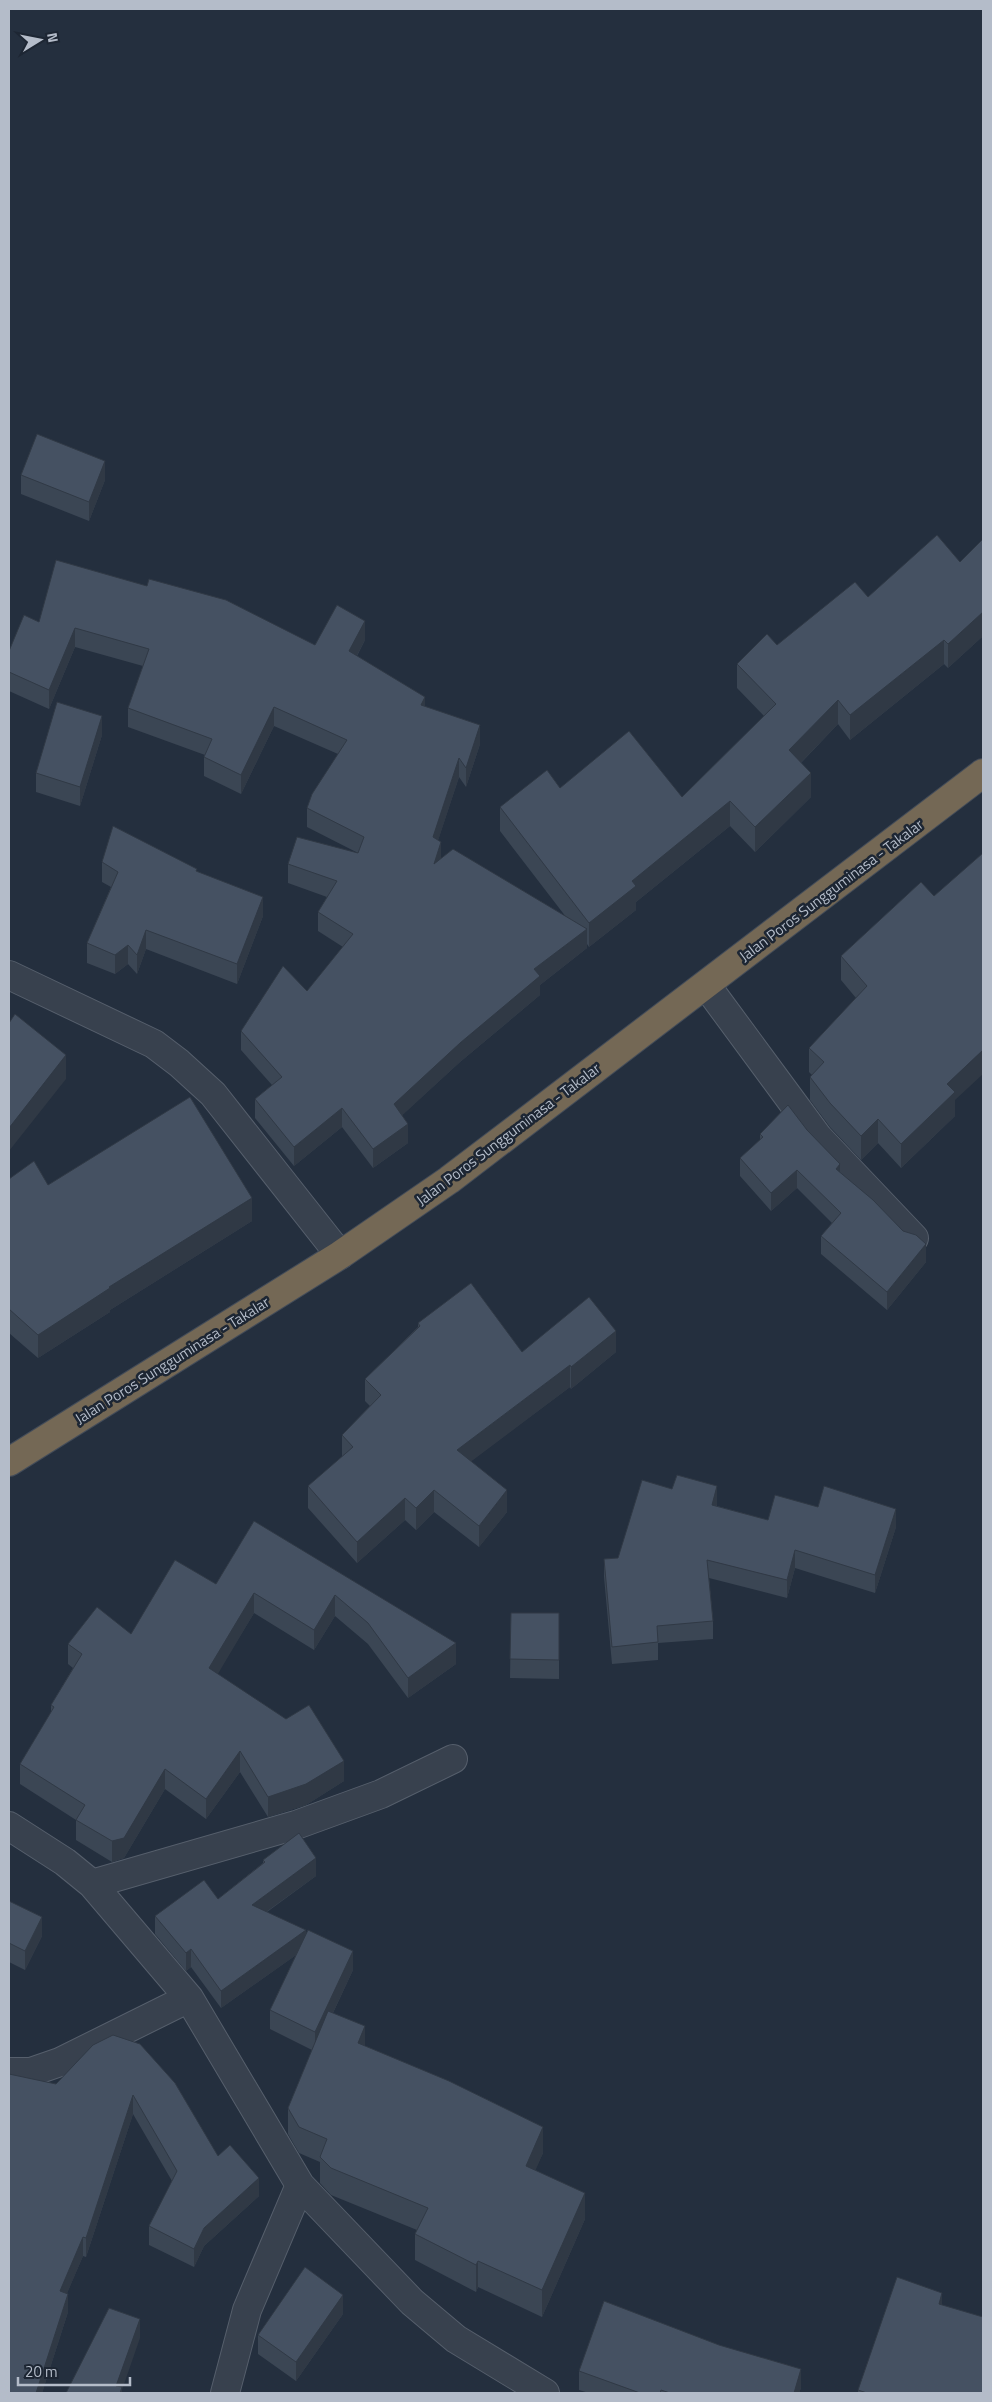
<svg xmlns="http://www.w3.org/2000/svg" width="992" height="2402" font-family="'Titillium Web',sans-serif">
  <style>
    .lines { fill: none; stroke-linecap: round; stroke-linejoin: round }
    .minor-casing { stroke: #565f6c; stroke-width: 30 }
    .highway-casing { stroke: #434c59; stroke-width: 30 }
    .minor { stroke: #38414e; stroke-width: 28 }
    .highway { stroke: #746855; stroke-width: 28 }
    .wall { fill: #3b4654 }
    .shaded-wall { fill: #303945 }
    .building { fill: #455162; stroke: #303945 }
    .labels { text-anchor: middle; dominant-baseline: central; stroke-width: 5; stroke-linejoin: round; paint-order: stroke }
    .street-label { font-size: 15px; fill: #b4bcc9; stroke: #1d2633 }
  </style>
  <rect width="100%" height="100%" fill="#242f3e"/>
  <g class="lines">
    <g class="minor-casing">
      <path id="minor" d="M 9,975 L 154,1044 L 179,1063 L 213,1094 L 340,1255
        M 706,985 L 818,1137 L 914,1238
        M 9,1826 L 65,1862 L 92,1884 L 189,1998 L 300,2185
        M 92,1884 L 296,1825 L 381,1794 L 453,1759
        M 9,2072 L 31,2072 L 60,2062 L 189,1998
        M 225,2393 L 247,2310 L 300,2185 L 412,2302 L 456,2339 L 545,2393"/>
    </g>
    <g class="highway-casing">
      <path id="highway" d="M 9,1462 L 340,1255 L 449,1180 L 983,773"/>
    </g>
    <use href="#minor" class="minor"/>
    <use href="#highway" class="highway"/>
  </g>
  <path class="wall" d="M 21,475 L 105,480 L 89,521 L 21,494 Z
    M 983,539 L 983,636 L 948,668 L 944,664 L 850,740 L 838,724 L 801,763 L 811,797 L 755,852 L 730,826 L 636,902 L 636,910 L 589,947 L 587,944 L 587,948 L 540,985 L 540,995 L 460,1062 L 402,1115 L 408,1143 L 373,1168 L 342,1127 L 294,1166 L 255,1118 L 255,1099 L 272,1085 L 241,1050 L 241,1031 L 307,991 L 343,947 L 318,931 L 318,912 L 327,897 L 288,883 L 288,864 L 358,853 L 307,827 L 307,808 L 338,754 L 274,726 L 241,794 L 204,776 L 204,757 L 205,755 L 128,727 L 128,708 L 143,666 L 75,647 L 49,709 L 9,691 L 9,651 L 39,622 L 315,645 L 365,640 L 357,656 L 425,707 L 480,744 L 466,787 L 459,777 L 438,840 L 441,858 L 566,917 L 500,831 L 500,807 L 560,788 L 682,797 L 764,716 L 737,688 L 737,664 L 777,645 L 868,597 L 960,562 Z
    M 102,735 L 80,806 L 36,792 L 36,773 Z
    M 102,862 L 197,871 L 263,916 L 237,984 L 146,949 L 137,974 L 128,964 L 115,974 L 87,963 L 87,943 L 111,887 L 102,882 Z
    M 921,882 L 955,1100 L 955,1116 L 901,1168 L 878,1143 L 861,1160 L 830,1127 L 810,1100 L 810,1077 L 812,1075 L 809,1072 L 809,1048 L 856,998 L 841,980 L 841,956 Z
    M 807,1130 L 840,1172 L 926,1262 L 887,1310 L 821,1254 L 821,1236 L 832,1223 L 797,1188 L 771,1211 L 740,1176 L 740,1158 L 760,1140 L 760,1134 Z
    M 9,1179 L 48,1185 L 252,1221 L 110,1310 L 110,1312 L 38,1358 L 9,1333 Z
    M 418,1323 L 522,1352 L 616,1352 L 571,1389 L 570,1387 L 471,1461 L 507,1512 L 479,1547 L 434,1512 L 416,1530 L 405,1520 L 357,1563 L 308,1508 L 308,1486 L 342,1457 L 342,1435 L 370,1406 L 365,1401 L 365,1379 L 418,1327 Z
    M 717,1504 L 717,1506 L 768,1520 L 818,1507 L 896,1527 L 875,1593 L 795,1568 L 787,1598 L 709,1578 L 713,1621 L 713,1639 L 658,1643 L 658,1660 L 612,1664 L 604,1577 L 604,1559 L 618,1558 Z
    M 254,1521 L 456,1664 L 408,1698 L 368,1644 L 335,1616 L 314,1650 L 254,1613 L 217,1674 L 344,1781 L 306,1805 L 268,1817 L 240,1772 L 206,1819 L 165,1789 L 124,1858 L 112,1862 L 76,1840 L 76,1820 L 20,1784 L 20,1764 L 51,1713 L 51,1705 L 73,1668 L 68,1664 L 68,1644 L 131,1634 L 216,1584 Z
    M 511,1613 L 559,1613 L 559,1679 L 510,1678 Z
    M 263,1860 L 316,1876 L 267,1912 L 306,1934 L 353,1970 L 333,2013 L 365,2046 L 543,2153 L 535,2170 L 585,2219 L 542,2317 L 478,2287 L 476,2292 L 415,2260 L 415,2234 L 417,2230 L 331,2195 L 320,2183 L 320,2162 L 299,2153 L 288,2134 L 288,2108 L 312,2050 L 270,2029 L 270,2010 L 296,1955 L 221,2008 L 191,1967 L 186,1971 L 155,1934 L 155,1916 L 218,1899 L 263,1863 Z
    M 9,1901 L 42,1936 L 25,1970 L 9,1962 Z
    M 93,2045 L 218,2156 L 259,2196 L 204,2246 L 194,2267 L 149,2245 L 149,2226 L 172,2181 L 133,2114 L 86,2257 L 83,2256 L 67,2293 L 68,2312 L 42,2393 L 9,2393 L 56,2084 Z
    M 942,2305 L 983,2393 L 858,2393 L 858,2390 Z
    M 343,2314 L 296,2381 L 258,2354 L 258,2335 Z
    M 579,2371 L 801,2388 L 799,2393 L 589,2393 L 579,2390 Z"/>
  <path class="shaded-wall" d="M 105,461 L 105,480 L 89,521 L 89,502 Z
    M 983,612 L 983,636 L 948,668 L 948,644 Z
    M 365,621 L 365,640 L 349,670 L 349,651 Z
    M 75,628 L 75,647 L 49,709 L 49,690 Z
    M 944,640 L 944,664 L 850,740 L 850,715 Z
    M 425,697 L 425,716 L 421,705 Z
    M 838,700 L 838,724 L 789,775 L 789,750 Z
    M 274,707 L 274,726 L 241,794 L 241,775 Z
    M 102,716 L 102,735 L 80,806 L 80,787 Z
    M 480,725 L 480,744 L 466,787 L 466,768 Z
    M 459,758 L 459,777 L 433,856 L 433,837 Z
    M 811,773 L 811,797 L 755,852 L 755,827 Z
    M 730,801 L 730,826 L 636,902 L 636,910 L 589,947 L 589,923 L 632,881 Z
    M 441,842 L 441,861 L 434,864 Z
    M 263,897 L 263,916 L 237,984 L 237,964 Z
    M 587,929 L 587,948 L 540,985 L 540,995 L 460,1062 L 394,1123 L 394,1104 L 534,969 Z
    M 146,930 L 146,949 L 137,974 L 137,955 Z
    M 128,945 L 128,964 L 115,974 L 115,955 Z
    M 983,1050 L 983,1074 L 955,1100 L 955,1116 L 901,1168 L 901,1144 L 947,1084 Z
    M 66,1055 L 66,1079 L 9,1151 L 9,1128 Z
    M 342,1108 L 342,1127 L 294,1166 L 294,1147 Z
    M 878,1119 L 878,1143 L 861,1160 L 861,1136 Z
    M 408,1124 L 408,1143 L 373,1168 L 373,1149 Z
    M 840,1164 L 840,1182 L 836,1169 Z
    M 797,1170 L 797,1188 L 771,1211 L 771,1193 Z
    M 252,1198 L 252,1221 L 110,1310 L 110,1312 L 38,1358 L 38,1335 L 109,1287 Z
    M 926,1244 L 926,1262 L 887,1310 L 887,1292 Z
    M 616,1331 L 616,1352 L 571,1389 L 571,1367 Z
    M 570,1365 L 570,1387 L 457,1472 L 457,1450 Z
    M 717,1486 L 717,1504 L 712,1522 L 712,1505 Z
    M 434,1490 L 434,1512 L 416,1530 L 416,1508 Z
    M 507,1490 L 507,1512 L 479,1547 L 479,1526 Z
    M 405,1498 L 405,1520 L 357,1563 L 357,1542 Z
    M 896,1509 L 896,1527 L 875,1593 L 875,1575 Z
    M 795,1550 L 795,1568 L 787,1598 L 787,1580 Z
    M 254,1593 L 254,1613 L 209,1689 L 209,1668 Z
    M 335,1595 L 335,1616 L 314,1650 L 314,1630 Z
    M 456,1643 L 456,1664 L 408,1698 L 408,1678 Z
    M 240,1751 L 240,1772 L 206,1819 L 206,1799 Z
    M 344,1761 L 344,1781 L 306,1805 L 268,1817 L 268,1797 Z
    M 165,1769 L 165,1789 L 124,1858 L 112,1862 L 112,1841 Z
    M 316,1858 L 316,1876 L 252,1922 L 252,1905 Z
    M 42,1917 L 42,1936 L 25,1970 L 25,1951 Z
    M 306,1930 L 306,1948 L 221,2008 L 221,1991 Z
    M 191,1949 L 191,1967 L 186,1971 L 186,1953 Z
    M 353,1951 L 353,1970 L 315,2051 L 315,2032 Z
    M 365,2026 L 365,2052 L 358,2043 Z
    M 133,2095 L 133,2114 L 86,2257 L 86,2238 Z
    M 543,2127 L 543,2153 L 526,2192 L 526,2166 Z
    M 259,2178 L 259,2196 L 204,2246 L 194,2267 L 194,2249 L 204,2228 Z
    M 585,2193 L 585,2219 L 542,2317 L 542,2290 Z
    M 83,2237 L 83,2256 L 60,2310 L 60,2291 Z
    M 478,2261 L 478,2287 L 476,2292 L 476,2265 Z
    M 942,2293 L 942,2316 L 939,2304 Z
    M 68,2294 L 68,2312 L 42,2393 L 36,2393 Z
    M 343,2295 L 343,2314 L 296,2381 L 296,2362 Z
    M 140,2319 L 140,2338 L 122,2390 L 122,2393 L 116,2393 L 116,2386 Z
    M 801,2369 L 801,2388 L 799,2393 L 794,2393 Z"/>
  <path class="building" d="M 37,434 L 105,461 L 89,502 L 21,475 Z
    M 937,535 L 960,562 L 983,539 L 983,612 L 948,644 L 944,640 L 850,715 L 838,700 L 789,750 L 811,773 L 755,827 L 730,801 L 632,881 L 636,886 L 589,923 L 500,807 L 547,770 L 560,788 L 629,731 L 682,797 L 776,704 L 737,664 L 767,634 L 777,645 L 855,582 L 868,597 Z
    M 56,560 L 147,586 L 149,579 L 226,600 L 315,645 L 337,605 L 365,621 L 349,651 L 425,697 L 421,705 L 480,725 L 466,768 L 459,758 L 433,837 L 441,842 L 434,864 L 453,849 L 587,929 L 534,969 L 540,976 L 460,1043 L 394,1104 L 408,1124 L 373,1149 L 342,1108 L 294,1147 L 255,1099 L 282,1077 L 241,1031 L 283,966 L 307,991 L 353,934 L 318,912 L 337,881 L 288,864 L 297,837 L 358,853 L 364,837 L 307,808 L 312,794 L 347,740 L 274,707 L 241,775 L 204,757 L 212,739 L 128,708 L 149,649 L 75,628 L 49,690 L 9,672 L 9,651 L 24,615 L 39,622 Z
    M 57,702 L 102,716 L 80,787 L 36,773 Z
    M 113,826 L 197,869 L 196,871 L 263,897 L 237,964 L 146,930 L 137,955 L 128,945 L 115,955 L 87,943 L 118,872 L 102,862 Z
    M 983,853 L 983,1050 L 947,1084 L 955,1092 L 901,1144 L 878,1119 L 861,1136 L 830,1103 L 810,1077 L 824,1062 L 809,1048 L 867,986 L 841,956 L 921,882 L 934,896 Z
    M 15,1014 L 66,1055 L 9,1128 L 9,1023 Z
    M 190,1097 L 252,1198 L 109,1287 L 110,1288 L 38,1335 L 9,1309 L 9,1179 L 34,1161 L 48,1185 Z
    M 788,1105 L 807,1130 L 840,1164 L 836,1169 L 873,1200 L 903,1231 L 916,1235 L 926,1244 L 887,1292 L 821,1236 L 841,1213 L 797,1170 L 771,1193 L 740,1158 L 763,1137 L 760,1134 Z
    M 471,1283 L 522,1352 L 589,1297 L 616,1331 L 571,1367 L 570,1365 L 457,1450 L 507,1490 L 479,1526 L 434,1490 L 416,1508 L 405,1498 L 357,1542 L 308,1486 L 353,1447 L 342,1435 L 381,1395 L 365,1379 L 420,1326 L 418,1323 Z
    M 677,1475 L 717,1486 L 712,1505 L 768,1520 L 775,1495 L 818,1507 L 824,1486 L 896,1509 L 875,1575 L 795,1550 L 787,1580 L 707,1560 L 713,1621 L 657,1626 L 658,1642 L 612,1647 L 604,1559 L 618,1558 L 642,1480 L 672,1489 Z
    M 254,1521 L 456,1643 L 408,1678 L 368,1623 L 335,1595 L 314,1630 L 254,1593 L 209,1668 L 286,1719 L 309,1705 L 344,1761 L 306,1784 L 268,1797 L 240,1751 L 206,1799 L 165,1769 L 124,1838 L 112,1841 L 76,1820 L 85,1805 L 20,1764 L 54,1707 L 51,1705 L 82,1654 L 68,1644 L 97,1607 L 131,1634 L 175,1560 L 216,1584 Z
    M 511,1613 L 559,1613 L 559,1660 L 510,1659 Z
    M 299,1833 L 316,1858 L 252,1905 L 306,1930 L 221,1991 L 191,1949 L 186,1953 L 155,1916 L 204,1880 L 218,1899 L 265,1862 L 263,1860 Z
    M 9,1901 L 42,1917 L 25,1951 L 9,1943 Z
    M 308,1930 L 353,1951 L 315,2032 L 270,2010 Z
    M 328,2011 L 365,2026 L 358,2043 L 449,2081 L 543,2127 L 526,2166 L 585,2193 L 542,2290 L 478,2261 L 476,2265 L 415,2234 L 428,2208 L 331,2168 L 320,2157 L 327,2139 L 299,2127 L 288,2108 Z
    M 113,2035 L 140,2044 L 175,2083 L 218,2156 L 230,2145 L 259,2178 L 204,2228 L 194,2249 L 149,2226 L 177,2171 L 133,2095 L 86,2238 L 83,2237 L 60,2291 L 68,2294 L 36,2393 L 9,2393 L 9,2074 L 56,2084 L 93,2045 Z
    M 305,2267 L 343,2295 L 296,2362 L 258,2335 Z
    M 897,2277 L 942,2293 L 939,2304 L 983,2317 L 983,2393 L 867,2393 L 858,2390 Z
    M 604,2301 L 719,2345 L 801,2369 L 794,2393 L 670,2393 L 661,2390 L 660,2393 L 640,2393 L 579,2371 Z
    M 109,2308 L 140,2319 L 116,2386 L 122,2387 L 120,2393 L 66,2393 Z"/>
  <g class="labels">
    <g class="street-label">
      <text transform="translate(831 890) rotate(-37)">Jalan Poros Sungguminasa - Takalar</text>
      <text transform="translate(508 1134) rotate(-37)">Jalan Poros Sungguminasa - Takalar</text>
      <text transform="translate(172 1360) rotate(-32)">Jalan Poros Sungguminasa - Takalar</text>
    </g>
  </g>
  <rect width="992" height="2402" fill="none" stroke="#b4bcc9" stroke-width="20"/>
  <g transform="translate(40 40) rotate(80)" stroke="#1d2633" stroke-width="4" paint-order="stroke">
  <path d="M0-4L9 19L0 12L-9 19Z" fill="#b4bcc9"/>
  <text y="-8" font-size="14" font-weight="bold" text-anchor="middle" fill="#b4bcc9">N</text>
  </g>
  <path d="M18 2377v8h112v-8" fill="none" stroke="#b4bcc9" stroke-width="2.5"/>
  <text x="25" y="2377" font-size="15" fill="#b4bcc9" stroke="#1d2633" stroke-width="4" paint-order="stroke">20 m</text>
</svg>
